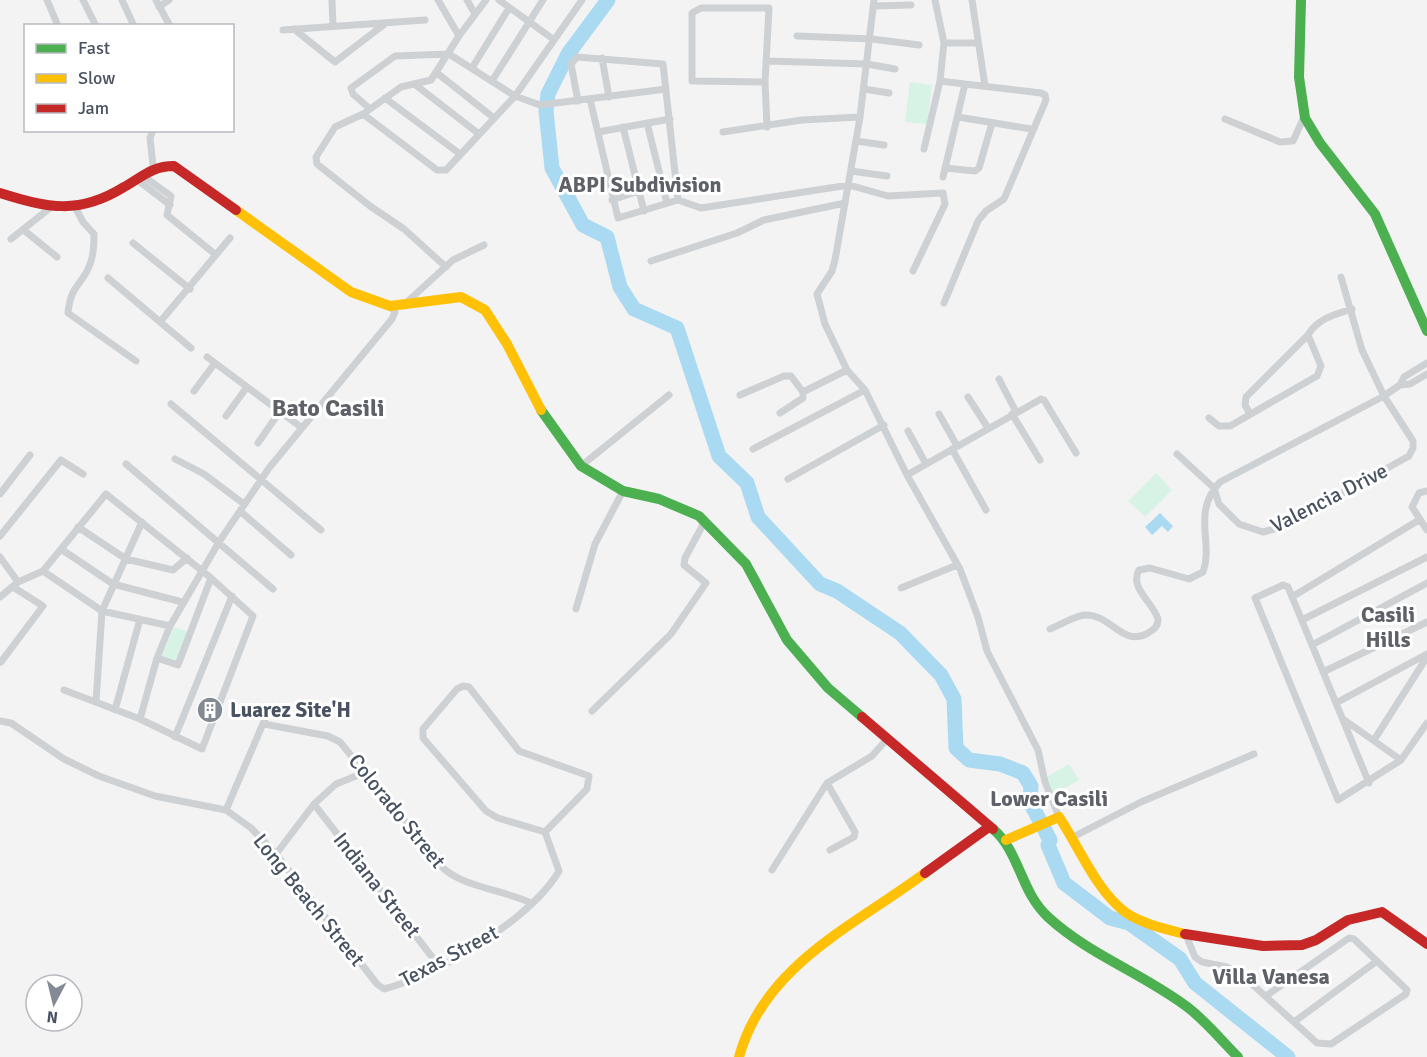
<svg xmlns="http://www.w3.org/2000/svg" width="1427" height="1057" font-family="Signika,sans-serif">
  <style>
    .green { fill: #d6f3e5 }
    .water { fill: #aadaf2 }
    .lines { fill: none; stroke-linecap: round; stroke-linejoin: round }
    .river { stroke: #aadaf2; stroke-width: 15 }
    .street { stroke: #ced1d4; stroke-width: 7 }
    .fast { stroke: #4caf50; stroke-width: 10 }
    .slow { stroke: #ffc107; stroke-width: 10 }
    .jam { stroke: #c62828; stroke-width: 10 }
    .labels { text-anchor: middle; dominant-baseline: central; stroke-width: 6; stroke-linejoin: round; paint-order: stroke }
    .street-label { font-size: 21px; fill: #485261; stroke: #fff }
    .poi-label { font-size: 21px; font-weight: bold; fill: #485261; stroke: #fff; text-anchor: start }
    .neighbourhood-label { font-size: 22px; font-weight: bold; fill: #5e6167; stroke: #fff }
    .quarter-label { font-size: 24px; font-weight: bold; fill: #5e6167; stroke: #fff }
  </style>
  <rect width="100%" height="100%" fill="#f3f3f3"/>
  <path class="green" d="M 910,82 L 932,85 L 927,124 L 905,122 Z
    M 1156,473 L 1172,490 L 1145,517 L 1128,501 Z
    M 174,627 L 189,632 L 177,663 L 162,657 Z
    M 1069,764 L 1079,780 L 1051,796 L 1041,780 Z"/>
  <path class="water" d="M 1160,513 L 1173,526 L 1168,532 L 1162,526 L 1152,535 L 1145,527 Z"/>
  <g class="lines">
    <path class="river" d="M 608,0 L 568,54 L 548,94 L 546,111 L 552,168 L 583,225 L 607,237 L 620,287 L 634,309 L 677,328 L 719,456 L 747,483 L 758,517 L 820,584 L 837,591 L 900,633 L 941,675 L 954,699 L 956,748 L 969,760 L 1000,764 L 1023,773 L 1031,786 L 1030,802 L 1050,840 L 1048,845 L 1064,883 L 1110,918 L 1129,923 L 1180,959 L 1195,983 L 1288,1057"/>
    <path class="street" d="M 47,0 L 58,26
      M 83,0 L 96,26
      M 122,0 L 134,26
      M 156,0 L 170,26
      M 332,0 L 333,26
      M 438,0 L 459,36
      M 467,0 L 475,14
      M 499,0 L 553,39
      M 874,0 L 860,117 L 835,260 L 832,271 L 817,294 L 825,324 L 847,370 L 865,390 L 907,475 L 960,569 L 978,617 L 987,651 L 1038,750 L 1045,782 L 1059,817
      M 935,0 L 944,43 L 978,43
      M 972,0 L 985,86
      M 874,6 L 911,5
      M 159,7 L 169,0
      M 294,29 L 335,62 L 386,23
      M 283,30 L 425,20
      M 797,36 L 872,39 L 919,45
      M 602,58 L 609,97
      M 767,61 L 867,64 L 895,69
      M 472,68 L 509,8
      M 437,73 L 494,118
      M 492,81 L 543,0
      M 940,81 L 1041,93 L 1045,95 L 1046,100 L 1004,199 L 986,211 L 978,221 L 944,303
      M 765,82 L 692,81 L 692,13 L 701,8 L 769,8 L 765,82 L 767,127
      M 417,86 L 479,134
      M 864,89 L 889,93
      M 385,98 L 460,154
      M 590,99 L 618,218 L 678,200 L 701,208 L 849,185 L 888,196 L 943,193 L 945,204 L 913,271
      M 578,101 L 571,64 L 577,57 L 663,64 L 678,200
      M 370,109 L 353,94 L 351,88 L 395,56 L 449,54 L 515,96 L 540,105 L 666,89
      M 363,114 L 437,170 L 446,170 L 515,96 L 582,0
      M 958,117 L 1031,129
      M 1225,119 L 1280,142 L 1293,141 L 1304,117
      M 647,123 L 667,203
      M 623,127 L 644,211
      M 153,130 L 150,138 L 153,166
      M 598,132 L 670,119
      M 723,132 L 802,120 L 860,117
      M 856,141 L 884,145
      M 924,149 L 940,81 L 944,43
      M 945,168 L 975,171 L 979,168 L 992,123
      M 851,171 L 887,176
      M 142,175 L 171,196 L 167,215 L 216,255
      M 943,177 L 965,84
      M 136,179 L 170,205
      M 612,200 L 662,183
      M 75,207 L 83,222 L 94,234 C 94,244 94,255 90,264 C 83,285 71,283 68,313 L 136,361
      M 25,231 L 57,257
      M 11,239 L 50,208
      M 133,243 L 190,289
      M 651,261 L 737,233 L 764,220 L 845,203
      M 446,267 L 404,229 L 370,206 L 317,164 L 316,157 L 335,127 L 363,114 L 401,87 L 431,80 L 459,36 L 486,0
      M 108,278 L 191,348
      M 407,302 L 453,260 L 484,245
      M 160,322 L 230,238
      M 207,357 L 302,428
      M 999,379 L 1016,412
      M 1400,385 L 1410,384 L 1427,374
      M 194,391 L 215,363
      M 803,392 L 847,370
      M 740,395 L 784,376 L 791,376 L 803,392 L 803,398 L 780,413
      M 968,397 L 988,428
      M 171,404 L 321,530
      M 939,414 L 957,446
      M 1012,414 L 1040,460
      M 1250,414 L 1245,405 L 1246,397 L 1308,335 C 1317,319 1335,314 1352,309
      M 226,416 L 247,387
      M 1209,418 L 1219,426 L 1230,426 L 1317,376 L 1321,366 L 1308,335
      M 908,431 L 926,464
      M 258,443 L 280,411
      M 753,449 L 865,390
      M 952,449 L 986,510
      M 1177,454 L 1214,488 L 1219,504 L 1239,524 L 1263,532 L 1282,527 L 1409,456 L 1413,448 L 1413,441 L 1384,396 L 1362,350 L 1341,277
      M 175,459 L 204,474 L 244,504
      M 126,464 L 273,589
      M 581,466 L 669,395
      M 907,475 L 1041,399 L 1044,400 L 1076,453
      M 788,479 L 884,425
      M 1427,491 L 1419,493 L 1412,507 L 1427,530
      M 0,494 L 30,455
      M 240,511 L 291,555
      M 78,527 L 126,559 L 173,570 L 187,558
      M 0,536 L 61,460 L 83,474
      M 61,549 L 113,584 L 182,602
      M 0,557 L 18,582
      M 43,571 L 102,611 L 170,626
      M 901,588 L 957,565
      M 0,597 L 18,582 L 43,571 L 106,494 L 211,578 L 253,616 L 202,749 L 140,719 L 64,690
      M 1292,597 L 1419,520
      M 576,609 L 595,544 L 623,491
      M 1302,620 L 1427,557
      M 1050,629 C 1060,625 1074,616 1085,615 C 1111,614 1123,648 1148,633 C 1154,629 1158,627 1158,619 C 1153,602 1129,588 1139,570 L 1150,568 L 1189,579 L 1203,572 C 1214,542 1191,513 1220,482 L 1384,396 L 1400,385 L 1404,377 L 1427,363
      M 1312,645 L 1427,583
      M 157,658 L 178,665 L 211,578
      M 1,662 L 43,606 L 13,587
      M 1323,672 L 1427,622
      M 463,686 L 469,687 L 519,751 L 589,776 L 587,789 L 545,832 L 498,818 L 486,811 L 423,738 L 423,729 L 457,689 Z
      M 96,702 L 102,611 L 142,522
      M 1336,703 L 1427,654
      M 115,710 L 140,619
      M 592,711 L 671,634 L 706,583 L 684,565 L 685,558 L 705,521
      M 140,719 L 157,658 L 170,626 L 219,542 L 269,468 L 392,319 L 395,312 L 390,306
      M 1343,719 L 1401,760
      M 0,721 L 11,723 L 64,759 L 99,776 L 155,796 L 226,810 L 251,828 L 276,854 L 377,984 L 384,989 C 437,976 532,918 559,871 L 545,832
      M 264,724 L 328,736 L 340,742 L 444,869 C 467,888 504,890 531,903
      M 175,737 L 232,596
      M 1374,740 L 1427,657
      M 827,783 L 855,832 L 854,837 L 830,850
      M 1369,783 L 1288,587 L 1283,585 L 1255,598 L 1338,800 L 1401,760 L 1427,723
      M 314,804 L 439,966
      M 226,810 L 268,712
      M 1073,837 L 1141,802 L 1254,754
      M 276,854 L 314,804 L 336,784 L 366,772
      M 772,870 L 827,783 L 872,756 L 887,739
      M 1186,935 L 1195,957 L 1202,962 L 1227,967 L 1242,975 L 1317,1043 L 1331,1044 L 1406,994 L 1407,990 L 1354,939 L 1349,938 L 1266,996
      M 1294,1022 L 1377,961"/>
    <path class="fast" d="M 1301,0 L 1299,77 L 1305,118 L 1320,143 L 1375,214 L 1427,331
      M 541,410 L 581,466 L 623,491 L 659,499 L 699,516 L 746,564 L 787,640 L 828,688 L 862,717
      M 993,829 C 1020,852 1020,891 1048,917 C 1088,954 1142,973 1186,1006 C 1205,1020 1221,1040 1238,1057"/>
    <path class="slow" d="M 236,210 L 351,292 L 390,306 L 461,297 L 485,310 L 507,344 L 541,410
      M 1006,840 L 1059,817 C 1079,847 1096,890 1125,912 C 1142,924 1165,929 1185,934
      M 739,1057 C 764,965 854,926 925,873"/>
    <path class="jam" d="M 0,193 C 48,208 79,215 124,187 C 142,177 152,166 174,166 L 236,210
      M 862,717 L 993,829
      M 925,873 L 989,827
      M 1185,934 L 1263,946 L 1302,945 L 1316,940 L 1348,920 L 1382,912 L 1427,944"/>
  </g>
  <defs>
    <g id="building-disc" transform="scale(1.35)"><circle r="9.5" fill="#848a94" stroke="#fff"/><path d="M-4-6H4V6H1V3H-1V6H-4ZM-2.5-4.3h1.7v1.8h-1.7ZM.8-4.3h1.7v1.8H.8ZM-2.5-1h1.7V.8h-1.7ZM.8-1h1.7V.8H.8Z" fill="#fff"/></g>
  </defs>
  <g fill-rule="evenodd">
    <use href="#building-disc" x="210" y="710"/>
  </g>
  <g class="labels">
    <g class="street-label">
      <text transform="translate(1329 498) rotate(-27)">Valencia Drive</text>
      <text transform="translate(397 811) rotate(51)">Colorado Street</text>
      <text transform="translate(377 885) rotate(52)">Indiana Street</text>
      <text transform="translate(309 900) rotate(51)">Long Beach Street</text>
      <text transform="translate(449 956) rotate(-28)">Texas Street</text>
    </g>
    <g class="poi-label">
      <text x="230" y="710">Luarez Site'H</text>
    </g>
    <g class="neighbourhood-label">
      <text x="640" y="184">ABPI Subdivision</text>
      <text x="1388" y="614">Casili<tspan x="1388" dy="25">Hills</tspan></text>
      <text x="1049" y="798">Lower Casili</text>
      <text x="1271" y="976">Villa Vanesa</text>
    </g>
    <g class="quarter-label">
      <text x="328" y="408">Bato Casili</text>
    </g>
  </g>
  <rect x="24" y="24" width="210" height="108" fill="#ffffff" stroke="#b6bac0" stroke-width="1.5"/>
  <rect x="36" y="44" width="30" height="9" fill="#4caf50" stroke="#b6bac0" stroke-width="1.5"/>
  <text x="78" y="54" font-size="18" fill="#485261">Fast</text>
  <rect x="36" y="74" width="30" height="9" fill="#ffc107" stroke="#b6bac0" stroke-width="1.5"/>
  <text x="78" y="84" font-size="18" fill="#485261">Slow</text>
  <rect x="36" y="104" width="30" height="9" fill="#c62828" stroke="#b6bac0" stroke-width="1.5"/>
  <text x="78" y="114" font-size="18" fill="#485261">Jam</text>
  <g transform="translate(54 1003) rotate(187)"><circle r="28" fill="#ffffff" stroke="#b6bac0" stroke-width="1.5"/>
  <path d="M0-4.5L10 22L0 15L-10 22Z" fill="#848a94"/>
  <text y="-9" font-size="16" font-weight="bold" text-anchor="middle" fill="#485261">N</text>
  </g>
</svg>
